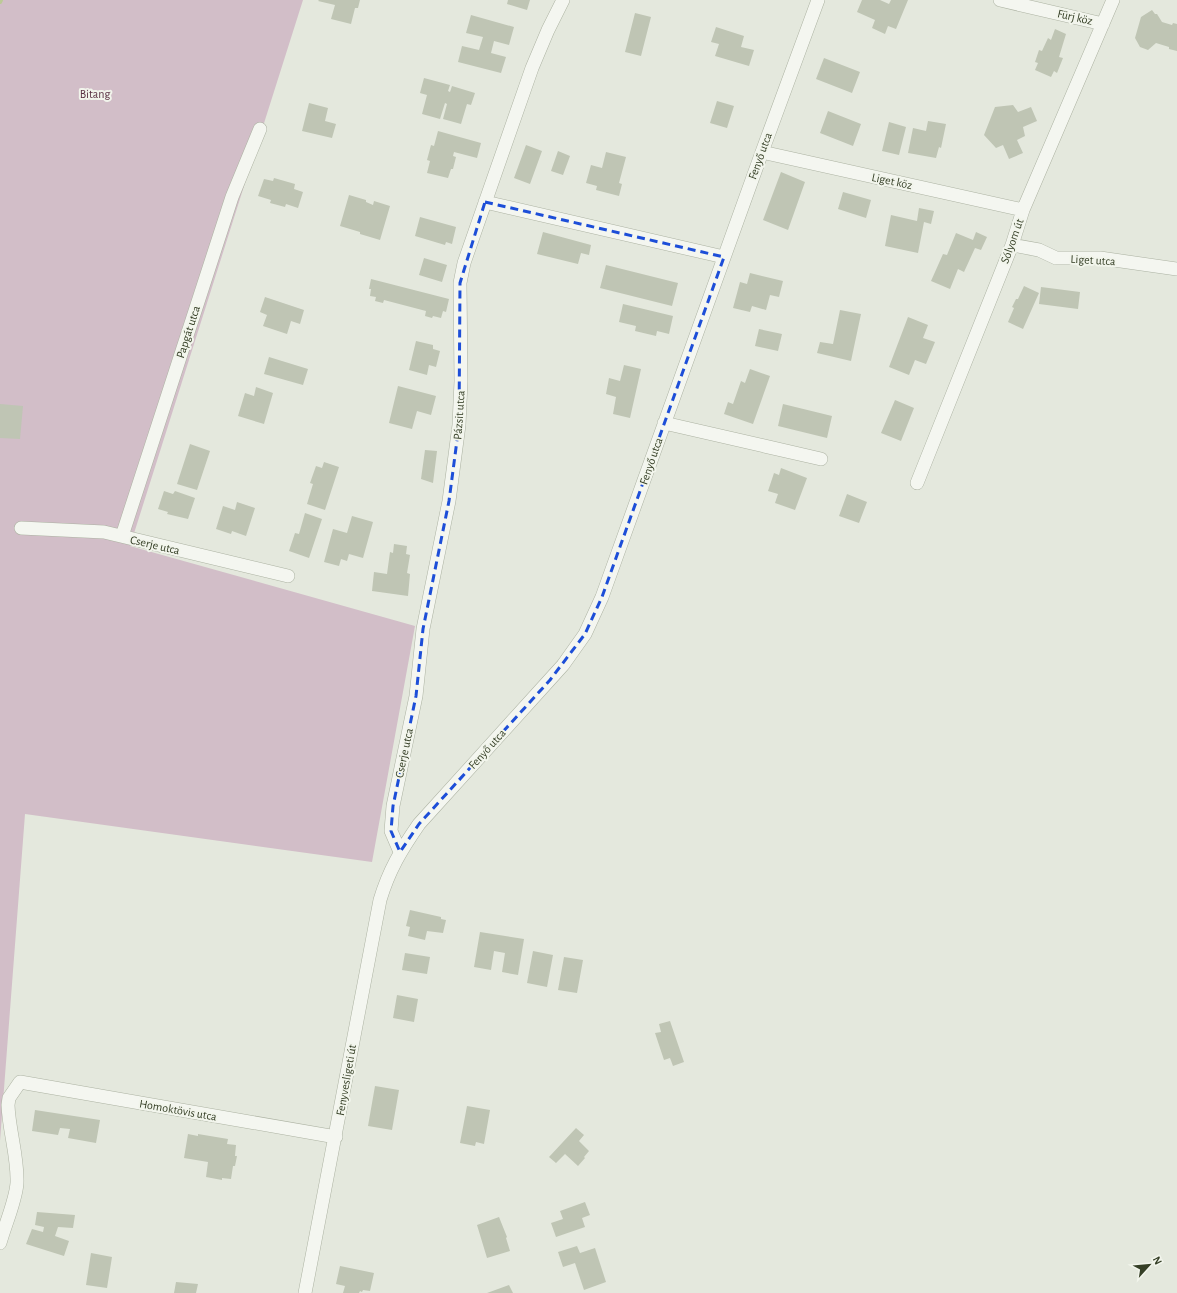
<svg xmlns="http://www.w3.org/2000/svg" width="1177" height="1293" font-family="'Alegreya Sans',sans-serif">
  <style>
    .green { fill: #d2bec8 }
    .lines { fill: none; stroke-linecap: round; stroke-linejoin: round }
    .stream { stroke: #bcca96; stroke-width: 4 }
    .building { fill: #bfc5b4 }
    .minor-casing { stroke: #acb2a2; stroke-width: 14 }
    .minor { stroke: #f4f6f0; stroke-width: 13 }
    .marked { fill: none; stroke: #1d4ed8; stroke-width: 3; stroke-dasharray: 8 5; stroke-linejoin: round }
    .labels { text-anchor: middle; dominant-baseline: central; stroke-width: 4; stroke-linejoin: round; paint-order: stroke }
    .street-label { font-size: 12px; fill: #353f26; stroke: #f2f5ec }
    .park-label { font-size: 12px; fill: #5b3244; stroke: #f2f5ec }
  </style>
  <rect width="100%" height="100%" fill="#e4e8dd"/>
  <path class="green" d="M 0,0 L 303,0 L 130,546 L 415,626 L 372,862 L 25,814 L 0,1141 Z"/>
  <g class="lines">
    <path class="stream" d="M 0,2 L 1,0"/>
  </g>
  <path class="building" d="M 319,0 L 360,0 L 358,8 L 355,8 L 351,24 L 331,19 L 335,5 L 318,1 Z
    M 508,0 L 530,0 L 527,10 L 507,4 Z
    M 862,0 L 880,0 L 889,4 L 891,0 L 908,0 L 896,29 L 888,26 L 885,34 L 872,28 L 875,20 L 857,12 Z
    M 1152,10 L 1155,14 L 1157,14 L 1162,22 L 1172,25 L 1173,23 L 1177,24 L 1177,51 L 1169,49 L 1169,47 L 1156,43 L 1148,50 L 1140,47 L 1135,38 L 1141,17 Z
    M 635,13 L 651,17 L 641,56 L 625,52 Z
    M 471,15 L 514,27 L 509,45 L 494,41 L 491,53 L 506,57 L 501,73 L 458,62 L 462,46 L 479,50 L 483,37 L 466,33 Z
    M 716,27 L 744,36 L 741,47 L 754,50 L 749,66 L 715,56 L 719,44 L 711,42 Z
    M 1055,29 L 1066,34 L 1059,57 L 1063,58 L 1057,73 L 1054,71 L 1051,77 L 1035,70 L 1038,63 L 1035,62 L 1039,50 L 1042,51 L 1048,38 L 1051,40 Z
    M 824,58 L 860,72 L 852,93 L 816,79 Z
    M 424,78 L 450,85 L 448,91 L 450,92 L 452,86 L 475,93 L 471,105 L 467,104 L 461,124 L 443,119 L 447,104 L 445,103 L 440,119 L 422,114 L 427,95 L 420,93 Z
    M 717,101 L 734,106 L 727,128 L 710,123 Z
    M 309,103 L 328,108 L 325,121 L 336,124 L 332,138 L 302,131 Z
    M 1013,105 L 1018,112 L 1031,107 L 1037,121 L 1023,127 L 1025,136 L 1017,140 L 1023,153 L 1009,159 L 1003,145 L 996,148 L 984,135 L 995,107 Z
    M 828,111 L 861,124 L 853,146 L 820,133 Z
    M 928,121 L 946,124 L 941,148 L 939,147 L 936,158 L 908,153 L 913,128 L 926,131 Z
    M 889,122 L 906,127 L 899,155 L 882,151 Z
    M 438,131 L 481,143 L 477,158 L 454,152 L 453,156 L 456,157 L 453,169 L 451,169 L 448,178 L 427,173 L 430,161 L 427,160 L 431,145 L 434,146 Z
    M 526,145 L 542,151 L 530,184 L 514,178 Z
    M 558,151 L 570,156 L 563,175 L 551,171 Z
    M 606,152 L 626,157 L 619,183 L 622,184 L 619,196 L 596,190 L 597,186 L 586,183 L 591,165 L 602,168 Z
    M 781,172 L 805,182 L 788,230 L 763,220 Z
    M 274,178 L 295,184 L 294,189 L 303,192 L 298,208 L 286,204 L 285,207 L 270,203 L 271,200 L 258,196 L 264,179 L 273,181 Z
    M 843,192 L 871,200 L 866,218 L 838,209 Z
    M 349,195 L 366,200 L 366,202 L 373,205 L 374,201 L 390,206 L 380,240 L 360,234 L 360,232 L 340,226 Z
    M 919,208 L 934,211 L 931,224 L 924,222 L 918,253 L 885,246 L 891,215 L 917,221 Z
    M 420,217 L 456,227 L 452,244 L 446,242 L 445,245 L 415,236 Z
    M 543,232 L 591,245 L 589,255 L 581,253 L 578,264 L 537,254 Z
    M 976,232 L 987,237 L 981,250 L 975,248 L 964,272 L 958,269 L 950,289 L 931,281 L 943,254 L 947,255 L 956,233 L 973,240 Z
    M 424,258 L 447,265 L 442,282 L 419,275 Z
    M 606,265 L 678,283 L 672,306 L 600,288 Z
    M 750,273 L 783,281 L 779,297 L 770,295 L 766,310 L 752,306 L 750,312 L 733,308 L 740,282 L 747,284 Z
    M 371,279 L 449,299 L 446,312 L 443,311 L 441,318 L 433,316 L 432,318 L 425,316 L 426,311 L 384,300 L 383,303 L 375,301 L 376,297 L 370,296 L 371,289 L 369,289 Z
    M 1024,286 L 1039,293 L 1023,329 L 1008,322 L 1014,308 L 1012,307 L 1016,299 L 1018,299 Z
    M 1041,287 L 1080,292 L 1078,309 L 1039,304 Z
    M 265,297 L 304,310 L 300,324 L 291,321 L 287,334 L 263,326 L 267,315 L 260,312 Z
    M 623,304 L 673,316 L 669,334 L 657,331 L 656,336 L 635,331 L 636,326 L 619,322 Z
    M 840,310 L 861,314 L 851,361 L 817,353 L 820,342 L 833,344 Z
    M 908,317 L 928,325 L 923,338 L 935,342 L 926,364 L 915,360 L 909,375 L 889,367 Z
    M 759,329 L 782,334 L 778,351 L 755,346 Z
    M 416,341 L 433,345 L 433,349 L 440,351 L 436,367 L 429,365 L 427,375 L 409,370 Z
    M 269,357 L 308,369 L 303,385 L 264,374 Z
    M 624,365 L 641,369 L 630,418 L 613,414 L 616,397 L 606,394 L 609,378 L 620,381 Z
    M 750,369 L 770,376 L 753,424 L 724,414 L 728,402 L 733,404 L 741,381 L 745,383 Z
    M 398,386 L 436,396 L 431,415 L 417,411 L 412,429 L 389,423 Z
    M 256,387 L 273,393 L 264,424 L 238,416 L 245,393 L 254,396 Z
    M 895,400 L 914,408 L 901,441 L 881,433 Z
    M 0,404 L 23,406 L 20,439 L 0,438 Z
    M 783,404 L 832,416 L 827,438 L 778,426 Z
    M 190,444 L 210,451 L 197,490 L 177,484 Z
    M 425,450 L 437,451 L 433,483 L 421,479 Z
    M 324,462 L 339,467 L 325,510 L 307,504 L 313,484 L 310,483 L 316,466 L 322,468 Z
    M 781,468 L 807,478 L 795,510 L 775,503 L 778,494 L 768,491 L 774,473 L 779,475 Z
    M 164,491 L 173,494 L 175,491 L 195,498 L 188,519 L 167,514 L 168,512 L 158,509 Z
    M 847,494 L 867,502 L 859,523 L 839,516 Z
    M 237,502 L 255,508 L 246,536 L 232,531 L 231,534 L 216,529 L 223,506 L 235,510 Z
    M 305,513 L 322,519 L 309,558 L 289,551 L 295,533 L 299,534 Z
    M 352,516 L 373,522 L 363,558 L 349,554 L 347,561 L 341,559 L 339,566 L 324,562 L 333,529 L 347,533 Z
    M 394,544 L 407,546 L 406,554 L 410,555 L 407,573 L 410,574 L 408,596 L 372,591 L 374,572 L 387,574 L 390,552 L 393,553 Z
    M 410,910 L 441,917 L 441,919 L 446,920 L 443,933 L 427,931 L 425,940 L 408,936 L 410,927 L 406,926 Z
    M 480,932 L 524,939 L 518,975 L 502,972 L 505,953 L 494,951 L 491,970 L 474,967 Z
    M 533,951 L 553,955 L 547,987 L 527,983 Z
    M 405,953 L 430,957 L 427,974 L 402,970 Z
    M 564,957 L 583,960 L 577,993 L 558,990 Z
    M 397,995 L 418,999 L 414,1022 L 393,1018 Z
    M 670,1021 L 684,1062 L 673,1066 L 670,1058 L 664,1060 L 655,1033 L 661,1032 L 659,1024 Z
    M 375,1086 L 399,1090 L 392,1130 L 368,1126 Z
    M 467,1106 L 490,1110 L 484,1144 L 476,1142 L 475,1146 L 460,1143 Z
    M 35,1110 L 100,1120 L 96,1143 L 68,1138 L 70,1129 L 60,1128 L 58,1135 L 32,1131 Z
    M 576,1128 L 584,1135 L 579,1141 L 589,1151 L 584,1157 L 585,1158 L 578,1166 L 565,1154 L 556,1163 L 549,1157 Z
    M 188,1134 L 198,1136 L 198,1134 L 228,1139 L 227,1144 L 236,1145 L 235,1156 L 237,1156 L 235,1166 L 233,1166 L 231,1179 L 222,1178 L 222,1180 L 206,1177 L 208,1162 L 184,1158 Z
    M 585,1202 L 590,1215 L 582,1218 L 585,1227 L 556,1237 L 551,1223 L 563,1219 L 560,1211 Z
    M 37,1212 L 75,1215 L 73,1228 L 58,1227 L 55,1236 L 69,1241 L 64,1256 L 26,1244 L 32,1229 L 43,1232 L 44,1227 L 35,1225 Z
    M 499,1217 L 507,1237 L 506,1238 L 510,1251 L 487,1258 L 477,1225 Z
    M 577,1246 L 580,1253 L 595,1248 L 606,1282 L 584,1290 L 575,1263 L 563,1267 L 558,1252 Z
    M 91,1253 L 112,1257 L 107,1288 L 86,1285 Z
    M 340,1266 L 374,1273 L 370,1291 L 363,1290 L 362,1292 L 360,1291 L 359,1293 L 343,1293 L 345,1286 L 336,1284 Z
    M 176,1282 L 198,1284 L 196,1293 L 174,1293 Z
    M 509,1285 L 513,1293 L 487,1293 Z"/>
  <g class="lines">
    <g class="minor-casing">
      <path id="minor" d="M 1000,0 L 1103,24
        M 762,152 L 1023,210
        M 485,202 L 724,257
        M 1012,245 L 1039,250 L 1056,258 L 1100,258 L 1177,269
        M 664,423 L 821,459
        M 917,483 L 1012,245 L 1023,210 L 1113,0
        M 21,528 L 104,532 L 288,576
        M 122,536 L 232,197 L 260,129
        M 400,852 L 391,831 L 393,806 L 416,696 L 423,629 L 449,501 L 459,425 L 461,381 L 460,283 L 464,263 L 532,68 L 548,30 L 563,0
        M 0,1243 C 5,1225 16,1200 17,1183 C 18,1157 9,1131 8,1105 L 9,1098 L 20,1082 L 336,1137
        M 305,1293 L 380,900 C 389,870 401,850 419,824 L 563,665 L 585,634 L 602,597 L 762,152 L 818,0"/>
    </g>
    <use href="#minor" class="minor"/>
  </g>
  <path class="marked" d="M 485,202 L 724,257 L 602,597 L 585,634 L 550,680 L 419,824 L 400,852 L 391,831 L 393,806 L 416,696 L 423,629 L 449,501 L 459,425 L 460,283 Z"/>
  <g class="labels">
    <g class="street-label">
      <text transform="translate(1075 17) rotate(13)">Fürj köz</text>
      <text transform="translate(760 156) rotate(-70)">Fenyő utca</text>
      <text transform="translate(892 181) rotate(12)">Liget köz</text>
      <text transform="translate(1012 241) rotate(-70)">Sólyom út</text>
      <text transform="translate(1093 260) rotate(3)">Liget utca</text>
      <text transform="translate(188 332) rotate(-72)">Papgát utca</text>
      <text transform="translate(459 415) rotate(-86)">Pázsit utca</text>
      <text transform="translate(651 461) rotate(-71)">Fenyő utca</text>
      <text transform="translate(155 545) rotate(13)">Cserje utca</text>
      <text transform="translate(487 749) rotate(-48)">Fenyő utca</text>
      <text transform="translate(404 753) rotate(-78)">Cserje utca</text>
      <text transform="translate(346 1080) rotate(-80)">Fenyvesligeti út</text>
      <text transform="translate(178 1110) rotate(10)">Homoktövis utca</text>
    </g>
    <g class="park-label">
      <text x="95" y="94">Bitang</text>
    </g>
  </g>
  <g transform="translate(1149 1265) rotate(63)" stroke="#f2f5ec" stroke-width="3" paint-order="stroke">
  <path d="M0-3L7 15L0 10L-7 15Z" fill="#353f26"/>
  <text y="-6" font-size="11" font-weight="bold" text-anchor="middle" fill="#353f26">N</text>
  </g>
</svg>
